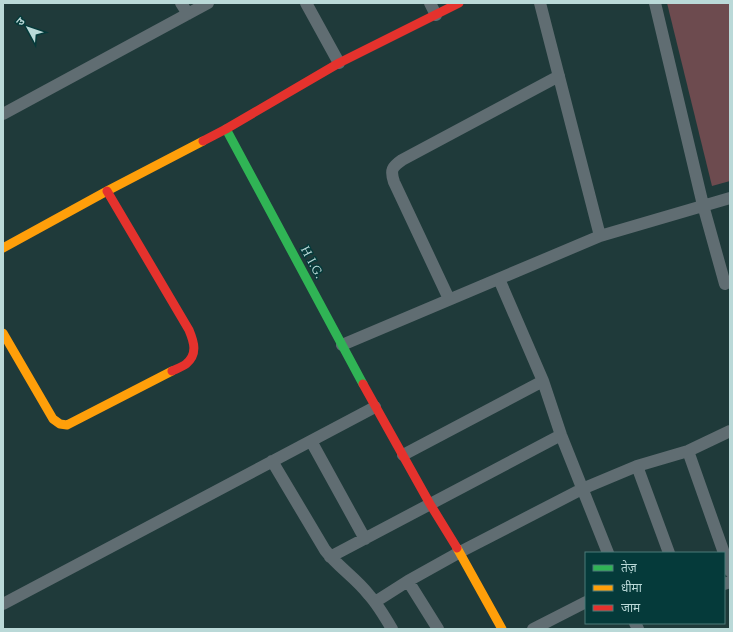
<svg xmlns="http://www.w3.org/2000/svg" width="733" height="632" font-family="Spectral,'Noto Sans Devanagari',serif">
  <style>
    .green { fill: #6d4b4f }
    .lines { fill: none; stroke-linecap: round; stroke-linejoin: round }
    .street { stroke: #606d72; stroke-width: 12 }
    .fast { stroke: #30b455; stroke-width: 9 }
    .slow { stroke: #ff9f0a; stroke-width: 9 }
    .jam { stroke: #e5322d; stroke-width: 9 }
    .labels { text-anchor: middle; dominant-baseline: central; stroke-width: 3; stroke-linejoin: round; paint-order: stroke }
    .street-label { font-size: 13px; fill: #bad9d8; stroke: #053a3a }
  </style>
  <rect width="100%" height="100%" fill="#1f3a3a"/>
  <path class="green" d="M 667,3 L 730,3 L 730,181 L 712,186 Z"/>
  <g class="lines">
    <path class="street" d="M 181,3 L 188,14
      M 306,3 L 339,63
      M 430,3 L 436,15
      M 540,3 L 600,236
      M 655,3 L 703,205 L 725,284
      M 3,114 L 208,3
      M 499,279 L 543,381 L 561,435 L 608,553
      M 449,299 L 394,182 C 390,170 392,167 402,160 L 559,76
      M 342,345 L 600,236 L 730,198
      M 311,441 L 365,539
      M 688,451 L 724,553
      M 403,455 L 543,381
      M 272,461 L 325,550 C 338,567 356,578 369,595 C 378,605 385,617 392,629
      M 637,466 L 669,553
      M 724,554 L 730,571
      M 330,557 L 561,435
      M 408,581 L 438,629
      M 724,584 L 730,582
      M 375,602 L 408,581 L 460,552 L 582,489 L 637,466 L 688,451 L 730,431
      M 3,604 L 375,407
      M 635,623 L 638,629
      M 533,629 L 586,602"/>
    <path class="fast" d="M 226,129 L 363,384"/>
    <path class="slow" d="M 3,248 L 107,191 L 203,141
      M 3,333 L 53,419 L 60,424 L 67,425 L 172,371
      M 457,548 L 502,629"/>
    <path class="jam" d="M 203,141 L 226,129 L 339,63 L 459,3
      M 107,191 L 189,330 C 194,342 198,354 186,364 C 182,367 176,369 172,371
      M 363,384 L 430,504 L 457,548"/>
  </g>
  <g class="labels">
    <g class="street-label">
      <text transform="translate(312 262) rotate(62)">H I.G.</text>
    </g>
  </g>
  <rect width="733" height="632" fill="none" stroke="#bad9d8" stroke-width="8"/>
  <rect x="585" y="552" width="140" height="72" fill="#053a3a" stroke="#4d7a79"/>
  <rect x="593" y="565" width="20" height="6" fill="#30b455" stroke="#4d7a79"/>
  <text x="621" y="572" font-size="12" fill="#bad9d8">तेज़</text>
  <rect x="593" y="585" width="20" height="6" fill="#ff9f0a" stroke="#4d7a79"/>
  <text x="621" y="592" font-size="12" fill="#bad9d8">धीमा</text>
  <rect x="593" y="605" width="20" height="6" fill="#e5322d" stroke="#4d7a79"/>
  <text x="621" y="612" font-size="12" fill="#bad9d8">जाम</text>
  <g transform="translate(28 28) rotate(310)" stroke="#053a3a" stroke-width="3" paint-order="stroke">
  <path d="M0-3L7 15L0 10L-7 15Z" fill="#bad9d8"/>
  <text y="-6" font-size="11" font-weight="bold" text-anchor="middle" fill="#bad9d8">उ</text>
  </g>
</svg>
